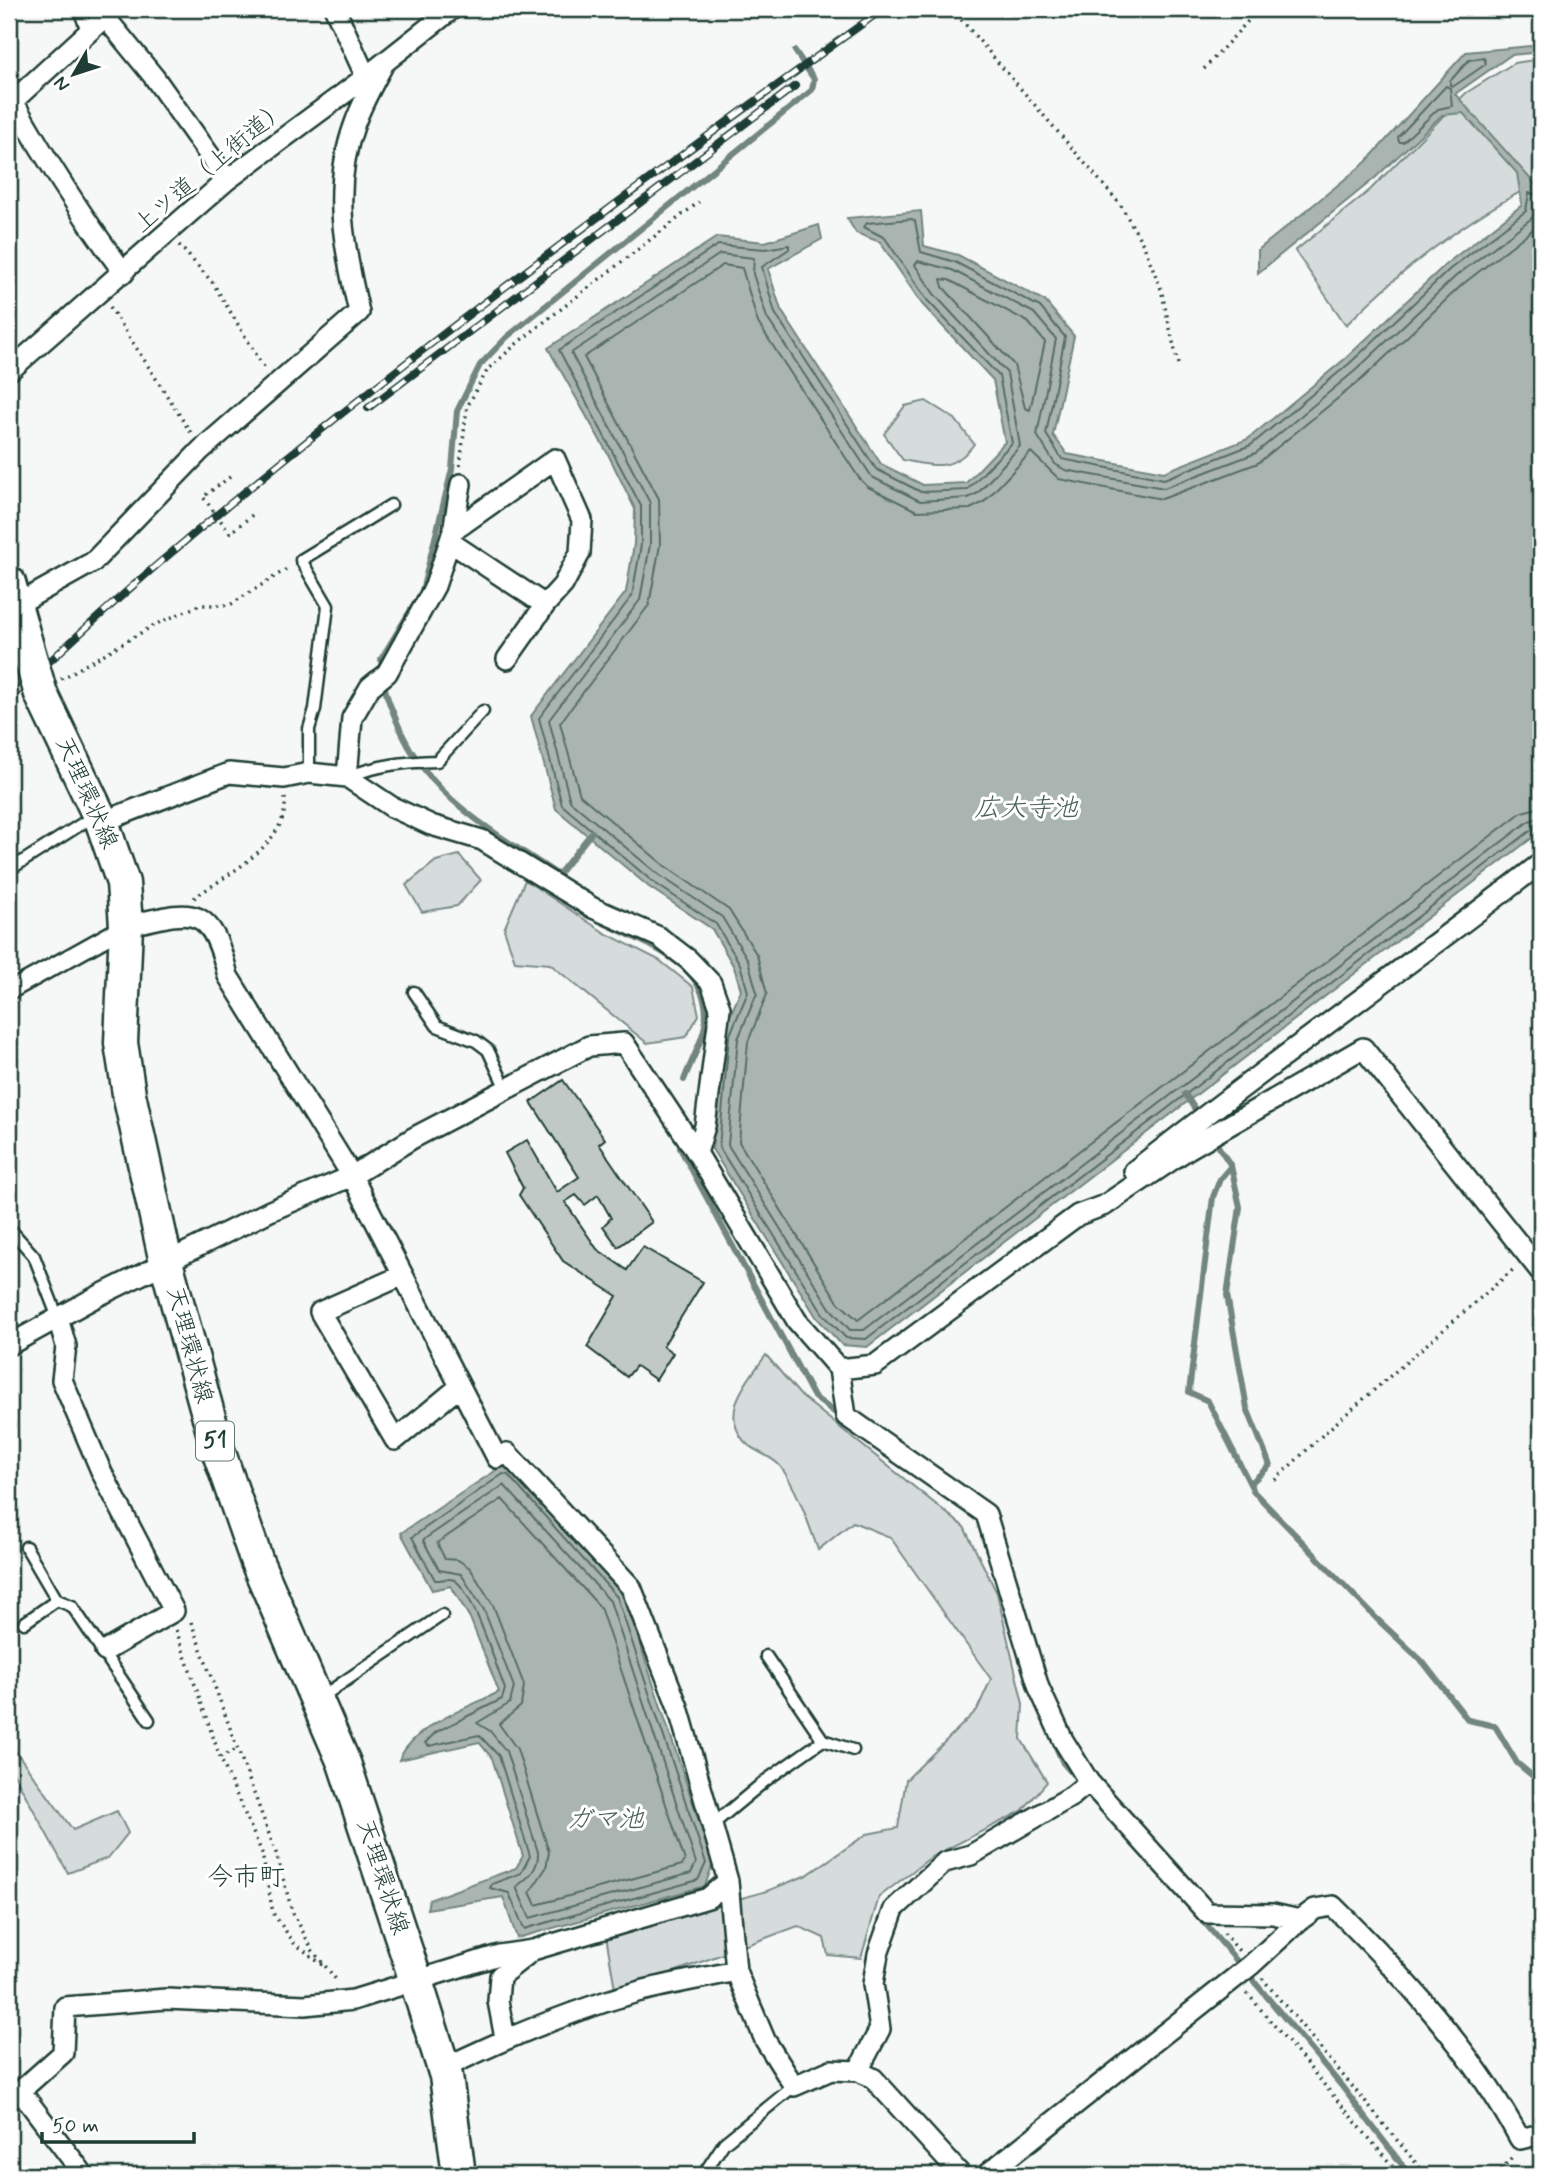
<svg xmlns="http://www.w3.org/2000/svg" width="1550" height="2184" font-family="Mynerve,'Klee One',sans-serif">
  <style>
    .green { fill: #d6dcdb; stroke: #7a8c88; stroke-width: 2 }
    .water { fill: #aab5b1; stroke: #72857f; stroke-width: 2 }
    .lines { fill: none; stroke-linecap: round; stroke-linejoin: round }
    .shore { stroke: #576d66; stroke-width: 2 }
    .stream { stroke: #72857f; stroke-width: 6 }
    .building { fill: #c0c9c6; stroke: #1f3d34; stroke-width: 2 }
    .service-casing { stroke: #1f3d34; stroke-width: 15 }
    .pedestrian-casing { stroke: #1f3d34; stroke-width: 21 }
    .minor-casing { stroke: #1f3d34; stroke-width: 24 }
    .primary-casing { stroke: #1f3d34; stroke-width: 37 }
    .path { stroke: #1f3d34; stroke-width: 3.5; stroke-dasharray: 2 5; stroke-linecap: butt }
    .service { stroke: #fff; stroke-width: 10 }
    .pedestrian { stroke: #fff; stroke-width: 16 }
    .minor { stroke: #fff; stroke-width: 19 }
    .primary { stroke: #fff; stroke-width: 32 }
    .rail-casing { stroke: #1f3d34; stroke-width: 8 }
    .rail { stroke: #fff; stroke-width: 5; stroke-dasharray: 16; stroke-linecap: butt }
    .primary-bridge-casing { stroke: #1f3d34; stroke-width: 37; stroke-linecap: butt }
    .path-bridge { stroke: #1f3d34; stroke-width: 3.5; stroke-dasharray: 2 5; stroke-linecap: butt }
    .primary-bridge { stroke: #fff; stroke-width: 32 }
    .labels { text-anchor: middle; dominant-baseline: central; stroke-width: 6; stroke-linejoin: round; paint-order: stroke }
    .shield { fill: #fff; stroke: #627771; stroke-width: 2 }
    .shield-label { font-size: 23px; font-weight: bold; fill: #1f3d34 }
    .street-label { font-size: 24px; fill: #1f3d34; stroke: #fff }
    .water-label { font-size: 26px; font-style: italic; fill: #49615a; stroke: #fff }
    .neighbourhood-label { font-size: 26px; fill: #1f3d34; stroke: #fff }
  </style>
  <rect width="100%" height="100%" fill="#f6f7f7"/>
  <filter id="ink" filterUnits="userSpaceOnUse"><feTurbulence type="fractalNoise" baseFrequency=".0143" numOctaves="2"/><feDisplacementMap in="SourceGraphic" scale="14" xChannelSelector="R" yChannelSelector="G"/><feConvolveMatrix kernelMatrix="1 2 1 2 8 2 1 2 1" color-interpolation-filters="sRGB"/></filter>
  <g filter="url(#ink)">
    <path class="green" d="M 1541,59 L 1541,181 C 1467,218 1404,267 1346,325 L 1295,251 L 1370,190 L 1466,93 L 1514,63 Z
      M 926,401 L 955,419 L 974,444 C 953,472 934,466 903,460 L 884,434 L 905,406 Z
      M 459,855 L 481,880 L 457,906 L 422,912 L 406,885 L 436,861 Z
      M 525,880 L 605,933 L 659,960 L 693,987 L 699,1015 L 686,1037 L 647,1043 L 550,964 L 515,961 L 504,929 Z
      M 766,1355 L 801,1396 L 964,1527 L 997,1593 L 1023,1704 L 1021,1739 L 1047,1782 L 1022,1811 L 931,1857 L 879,1897 L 861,1958 L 828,1955 L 824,1938 L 798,1926 L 674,1972 L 615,1989 L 606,1936 L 767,1891 L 807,1875 L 867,1834 L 898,1828 L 906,1780 L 977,1710 L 991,1679 L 890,1537 L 853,1522 L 818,1550 C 808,1522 798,1490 780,1466 C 771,1455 753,1452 744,1441 C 719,1411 748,1380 766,1355 Z
      M 9,1742 L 73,1830 L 117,1811 L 128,1833 L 108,1858 L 68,1873 L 9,1765 Z"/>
    <path class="water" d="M 1541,45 L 1541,52 L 1511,55 L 1455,94 L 1541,191 L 1541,831 L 867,1347 L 842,1345 L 817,1318 L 712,1149 L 722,1035 L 741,990 L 734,967 L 712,929 L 649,887 L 556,809 L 531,716 L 626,592 L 634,544 L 635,509 L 609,456 L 548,348 L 717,237 L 765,242 L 819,225 L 822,239 L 768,269 L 781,310 L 881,464 L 923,485 L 966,483 L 1005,442 L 993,380 L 922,304 L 880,242 L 856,233 L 847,218 L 921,211 L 924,246 L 958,255 L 1045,301 L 1074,336 L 1053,435 L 1067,454 L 1164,472 L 1248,439 L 1346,358 L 1446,264 L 1522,205 L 1517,173 L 1463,113 L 1442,115 L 1375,178 L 1258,273 L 1258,250 L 1366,162 L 1466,52 Z
      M 507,1463 L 623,1593 L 713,1863 L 705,1886 L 517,1938 L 503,1897 L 427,1909 L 429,1900 L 516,1868 L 523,1856 L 492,1758 L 479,1742 L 399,1760 C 414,1725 467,1708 499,1692 L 470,1618 L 451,1586 L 432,1590 L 401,1533 Z"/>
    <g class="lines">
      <path class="shore" d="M 1484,58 L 1486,64 L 1454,86 L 1450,85 L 1450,81 L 1469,60 Z
        M 1446,86 L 1450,88 L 1452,106 L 1438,109 L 1403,142 L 1399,142 L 1398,137 Z
        M 1541,195 L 1529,193 L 1526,211 L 1450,269 L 1350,363 L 1251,445 L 1164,479 L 1062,459 L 1046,434 L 1065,337 L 1040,307 L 955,262 L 921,252 L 915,221 L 912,219 L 867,223 L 864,227 L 885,238 L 927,300 L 999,376 L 1012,443 L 967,490 L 921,492 L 876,469 L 775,313 L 762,267 L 789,249 L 789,245 L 765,249 L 718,245 L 559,350 L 641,506 L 641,545 L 632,596 L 539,718 L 562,805 L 653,882 L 716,924 L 740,964 L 748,992 L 729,1037 L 719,1147 L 823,1314 L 846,1338 L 866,1339 L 1534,828 L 1541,826
        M 1541,204 L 1532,218 L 1456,276 L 1356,370 L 1256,453 L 1164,488 L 1065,470 L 1055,464 L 1037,435 L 1056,339 L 1034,313 L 952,270 L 918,261 L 915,265 L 934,294 L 1007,373 L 1020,446 L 978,493 L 968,498 L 920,501 L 872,477 L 767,318 L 753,274 L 754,258 L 720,254 L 571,353 L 650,503 L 650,545 L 640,600 L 549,720 L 570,801 L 659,875 L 722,917 L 748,960 L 757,993 L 738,1039 L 728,1145 L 830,1308 L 850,1330 L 864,1330 L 1529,821 L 1541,817
        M 1541,223 L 1463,284 L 1363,378 L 1258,463 L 1162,499 L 1059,479 L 1031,452 L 984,502 L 970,509 L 917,511 L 868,487 L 859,478 L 758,323 L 742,268 L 723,265 L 584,357 L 659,499 L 660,545 L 649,605 L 560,723 L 580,795 L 665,866 L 729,910 L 757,955 L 767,994 L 748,1042 L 739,1142 L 838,1302 L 858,1320 L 1522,812 L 1541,807
        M 941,279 L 949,280 L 1028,322 L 1045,342 L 1030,410 L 1025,408 L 1014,365 L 943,287 Z
        M 503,1474 L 508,1475 L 617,1597 L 706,1863 L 698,1880 L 524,1929 L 509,1893 L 490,1888 L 492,1884 L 521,1873 L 530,1856 L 499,1756 L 479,1735 L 429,1746 L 425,1743 L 436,1732 L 502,1699 L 505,1689 C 495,1664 475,1597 456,1581 C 450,1576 441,1581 435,1580 L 412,1537 Z
        M 504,1485 L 610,1601 L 696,1863 L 691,1873 L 530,1918 L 516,1887 C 528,1878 539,1869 538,1852 L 506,1751 L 490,1731 L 477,1723 L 510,1703 L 514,1687 L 484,1610 L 461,1574 L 439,1570 L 423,1540 Z
        M 502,1499 L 600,1607 L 685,1861 L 682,1865 L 536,1905 L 530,1892 L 546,1868 L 549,1852 L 517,1749 L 499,1724 L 521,1706 L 524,1685 L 493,1605 L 470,1568 L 458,1560 L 445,1559 L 437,1543 Z"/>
      <path class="stream" d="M 422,591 L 452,469 L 457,411 L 480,365 L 507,337 L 812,90 L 814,79 L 795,51
        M 383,671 L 381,659 L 415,603
        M 384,682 C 385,696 392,709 397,722 C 427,798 494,831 558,875 L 592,832
        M 598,920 C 640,942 715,964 705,1025 C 702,1043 690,1063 684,1080
        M 1185,1094 L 1200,1117
        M 1213,1138 L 1231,1166 L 1240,1207 L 1227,1295 L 1247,1408 L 1270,1465 L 1250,1484
        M 680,1148 L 814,1397 L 841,1417
        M 1231,1166 L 1220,1179 L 1213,1197 L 1189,1392 L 1208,1401 L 1254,1492 L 1377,1619 L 1423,1662 L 1468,1720 L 1495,1726 L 1517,1763 L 1541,1783
        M 1053,1740 L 1063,1763 L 1079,1781
        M 1200,1917 L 1340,2084 L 1410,2175"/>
    </g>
    <path class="building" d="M 563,1080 L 605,1139 L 599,1144 L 652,1222 L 618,1247 L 603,1226 L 611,1218 L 598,1195 L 585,1205 L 576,1195 L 565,1202 L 597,1249 L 627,1270 L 643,1247 L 703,1282 L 663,1346 L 673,1353 L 656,1380 L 636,1366 L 627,1377 L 587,1347 L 617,1296 L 563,1261 L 519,1195 L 523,1188 L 505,1153 L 527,1140 L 557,1192 L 579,1177 L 531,1102 Z"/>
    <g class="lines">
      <g class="service-casing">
        <path id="service" d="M 79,9 L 88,34
          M 309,773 L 309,729 L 315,709 L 328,606 L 301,560 L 391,505
          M 347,777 C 378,765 404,762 437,761 L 483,711
          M 9,870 L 94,816
          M 414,992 L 437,1026 L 476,1041 L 488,1050 L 506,1089
          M 9,1228 L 34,1256 L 58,1318
          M 26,1547 L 57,1600 L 72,1606 L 149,1720
          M 24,1623 L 57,1600
          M 766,1656 L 823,1740 L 853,1750
          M 320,1698 L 442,1615
          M 712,1825 L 765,1781 L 823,1740
          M 703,2175 L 724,2143 L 794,2086"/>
      </g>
      <g class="pedestrian-casing">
        <path id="pedestrian" d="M 9,991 L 126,926"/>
      </g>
      <g class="minor-casing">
        <path id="minor" d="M 335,9 L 366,77
          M 9,100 L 13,101 C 46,160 83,218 124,273
          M 13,101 L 105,17 L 154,77 L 227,180
          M 9,371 L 227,180 L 366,77 L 452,9
          M 453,531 L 555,459 L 582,520 L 580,553 L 563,585 L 545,605 L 507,659
          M 450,542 L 545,605
          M 16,605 L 93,562 L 201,450 L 359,312 C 344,248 331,187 355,123 C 362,103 373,84 383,65
          M 347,777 L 352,718 L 370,687 L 387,673 L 435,586 L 453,531 L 461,484
          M 102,822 L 229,773 L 284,778 L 309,773 L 347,777 L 392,807 L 431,825 L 482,840 L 593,908 L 659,937 L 689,960 L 711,983 L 720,1008 L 705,1126 L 697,1153
          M 126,926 C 191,911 210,900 228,976 L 352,1176 L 497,1458 L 507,1453 L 631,1587 L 678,1707 L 728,1881 L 736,1971 L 765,2040 L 794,2086 L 831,2070 L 858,2071 L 880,2029 L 873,1984 L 878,1954 L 894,1909 L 945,1862 L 971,1855 L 1072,1796 L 1089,1782
          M 1134,1171 C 1268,1065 1407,967 1541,863
          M 401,1276 L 320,1312 L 395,1440 L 458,1388
          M 58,1318 L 66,1346 L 62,1380 L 102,1473 L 174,1611 L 105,1651
          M 9,1345 L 94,1298 L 270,1211 L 352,1176 L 413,1138 L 589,1046 L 624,1043 L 697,1153 L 797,1321 L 839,1369 L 875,1365 L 1078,1215 L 1105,1205 L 1188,1149 L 1363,1048 L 1541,1272
          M 839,1369 L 846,1416 L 986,1514 L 1039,1688 L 1063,1740 L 1089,1782 L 1207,1913 L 1273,1914 L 1300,1920 L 1315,1909 L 1333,1906 C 1403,1975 1473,2052 1520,2139 L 1541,2134
          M 505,2038 L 498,2001 L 500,1976 L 533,1950 L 708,1898 L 728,1881
          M 444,2068 C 506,2038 570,2011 637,1992 C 670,1983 704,1978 736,1971
          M 858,2071 L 873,2078 L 961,2175
          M 21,2092 L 84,2175
          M 9,2101 L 63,2053 L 65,2007 L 166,1999 L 305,2005 L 353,2000 L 499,1955 L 533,1950
          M 986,2175 L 1251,1965 L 1300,1920"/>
      </g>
      <g class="primary-casing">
        <path id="primary" d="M 9,583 L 26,643
          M 41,694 L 102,822 L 123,883 L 126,926 L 121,1043 L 129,1094 L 166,1262 L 218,1450 L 257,1562 L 344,1763 L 416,1981 L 446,2076 L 459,2175"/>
      </g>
      <path class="path" d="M 952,9 L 1120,204 L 1144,246 L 1161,289 L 1178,364
        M 1204,69 L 1259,9
        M 179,245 L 213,283 L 266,371
        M 110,307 L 191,433
        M 460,466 L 467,407 L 488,369 L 521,340 L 699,202
        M 61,679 L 156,624 L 200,605 L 230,605 L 290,567
        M 194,898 C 227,874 289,844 285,798
        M 1275,1480 L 1329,1429 L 1515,1268
        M 191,1622 L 276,1853 L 292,1911 L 313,1951 L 338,1982
        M 176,1630 L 220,1757 L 262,1853 L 273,1913 L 294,1943 L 323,1965
        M 220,1757 L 237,1749
        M 1224,1933 L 1239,1951
        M 1262,1978 L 1426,2175
        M 1247,1993 L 1400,2175
        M 1496,2175 L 1513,2156"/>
      <use href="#service" class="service"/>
      <use href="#pedestrian" class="pedestrian"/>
      <use href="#minor" class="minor"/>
      <use href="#primary" class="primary"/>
      <g class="rail-casing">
        <path id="rail" d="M 368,408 L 795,86
          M 9,699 C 62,650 115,600 171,553 C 399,361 641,183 883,9"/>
      </g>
      <use href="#rail" class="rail"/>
      <g class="primary-bridge-casing">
        <path id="primary-bridge" d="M 26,643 L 41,694"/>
      </g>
      <path class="path-bridge" d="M 230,477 L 203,497 L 230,533 L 256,512"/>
      <use href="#primary-bridge" class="primary-bridge"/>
    </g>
  </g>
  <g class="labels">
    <rect class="shield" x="196" y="1421.5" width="38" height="39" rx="5"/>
    <g class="shield-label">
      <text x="215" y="1441">51</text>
    </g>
    <g class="street-label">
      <text transform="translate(211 167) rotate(-40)">上ツ道（上街道）</text>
      <text transform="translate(86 793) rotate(66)">天理環状線</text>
      <text transform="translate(189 1345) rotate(75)">天理環状線</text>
      <text transform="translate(382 1877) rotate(72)">天理環状線</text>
    </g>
    <g class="water-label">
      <text x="1026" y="809">広大寺池</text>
      <text x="605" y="1820">ガマ池</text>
    </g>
    <g class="neighbourhood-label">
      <text x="246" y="1878">今市町</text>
    </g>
  </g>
  <rect width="1550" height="2184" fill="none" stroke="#fff" stroke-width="35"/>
  <rect x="18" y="18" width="1515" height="2149" fill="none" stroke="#1f3d34" stroke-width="2.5" filter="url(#ink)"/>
  <g transform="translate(74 74) rotate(231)" stroke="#ffffff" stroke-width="5" paint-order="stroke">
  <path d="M0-5L12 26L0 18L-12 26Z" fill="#1f3d34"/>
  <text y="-10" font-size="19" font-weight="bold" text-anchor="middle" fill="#1f3d34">N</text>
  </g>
  <path d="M42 2132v10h152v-10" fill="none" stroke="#1f3d34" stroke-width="3.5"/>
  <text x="52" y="2132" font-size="21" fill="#1f3d34" stroke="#ffffff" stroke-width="5" paint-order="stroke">50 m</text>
</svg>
